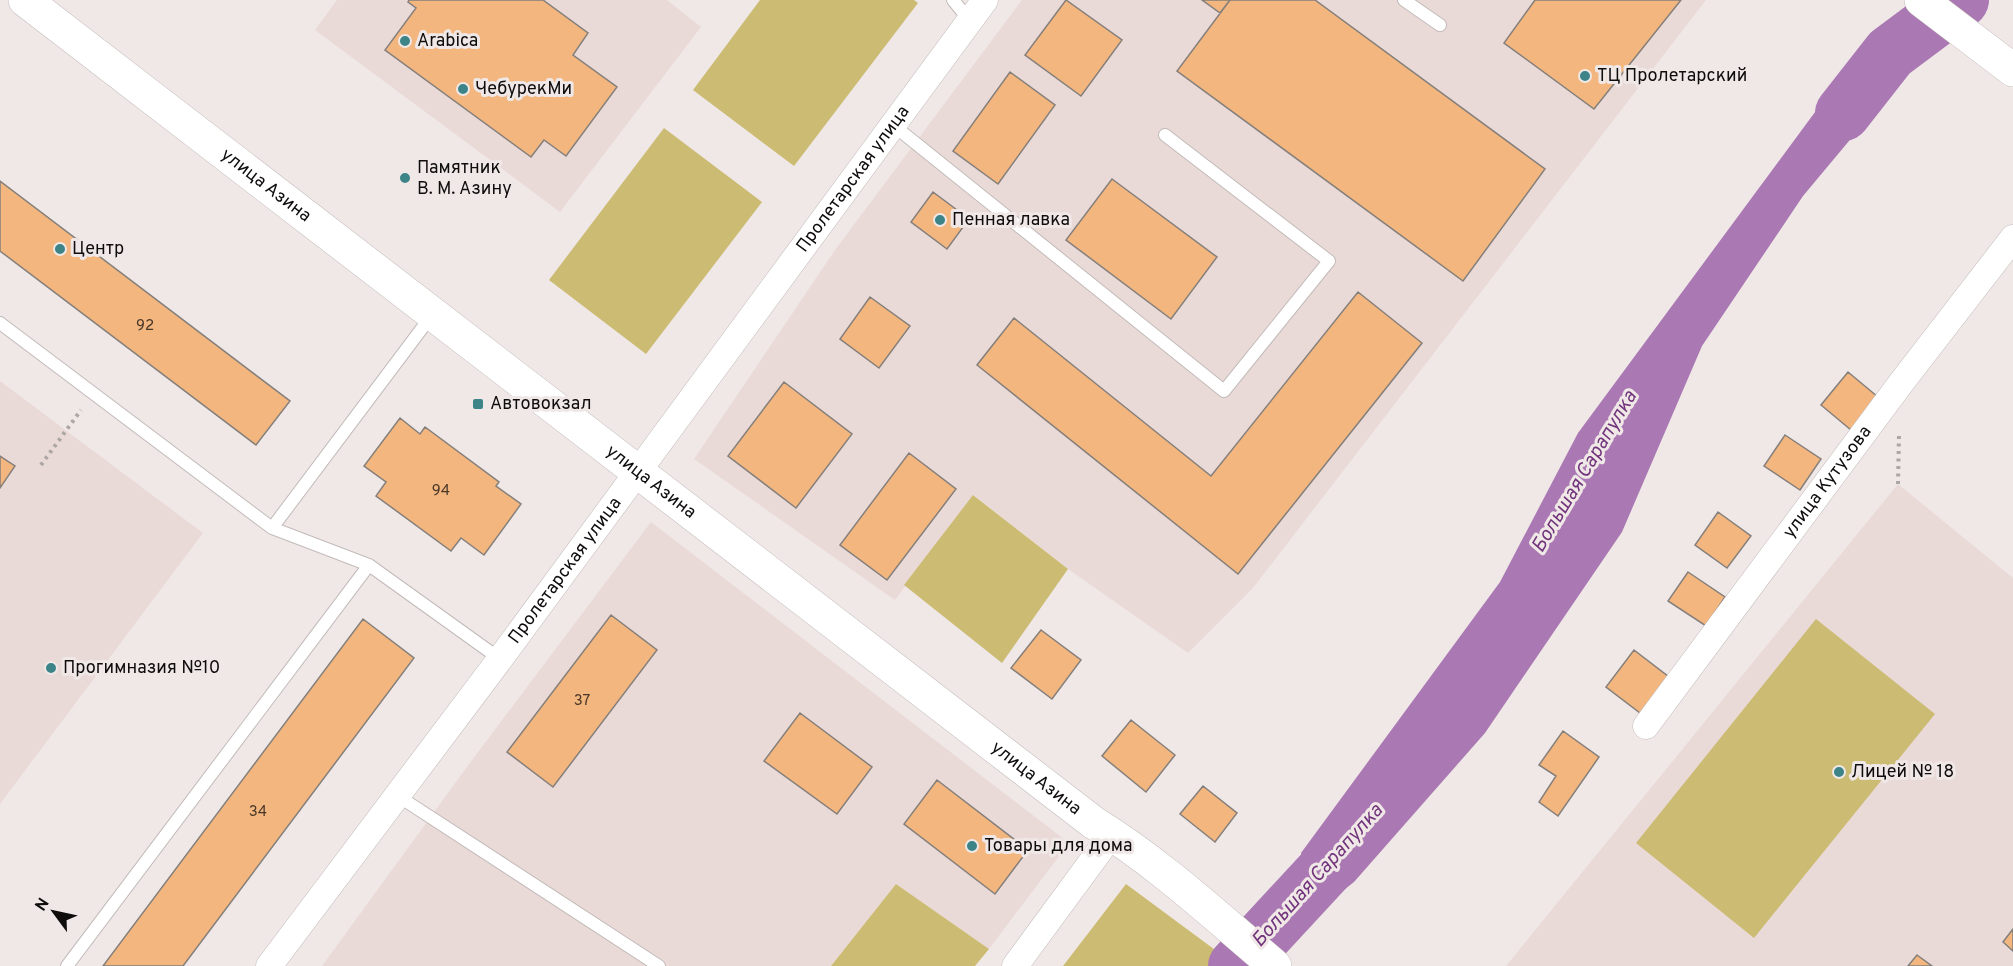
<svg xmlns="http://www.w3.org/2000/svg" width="2013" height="966" font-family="Overpass,sans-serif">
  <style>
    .built { fill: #eadad7 }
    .green { fill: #ccbb72 }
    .water { fill: #aa79b3 }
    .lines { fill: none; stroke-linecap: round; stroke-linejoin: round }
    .river { stroke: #aa79b3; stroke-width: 56 }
    .building { fill: #f3b67e; stroke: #847f7b; stroke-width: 1.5 }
    .lane-casing { stroke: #c2bbb9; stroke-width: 14 }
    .street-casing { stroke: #c2bbb9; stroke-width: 27 }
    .secondary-casing { stroke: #c2bbb9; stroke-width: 34 }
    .path { stroke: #aca6a5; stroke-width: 4; stroke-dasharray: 3 4.5; stroke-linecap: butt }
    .lane { stroke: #fff; stroke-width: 12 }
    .street { stroke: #fff; stroke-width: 26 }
    .secondary { stroke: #fff; stroke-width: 33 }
    .poi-dot { fill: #3c8487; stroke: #f0e8e7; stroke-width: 2 }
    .labels { text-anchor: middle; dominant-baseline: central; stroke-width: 6; stroke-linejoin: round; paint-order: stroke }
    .number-label { font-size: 15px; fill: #483628 }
    .poi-label { font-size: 18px; fill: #0f0c0c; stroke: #f0e8e7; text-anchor: start }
    .street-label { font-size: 18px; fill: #0f0c0c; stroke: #f0e8e7 }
    .water-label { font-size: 20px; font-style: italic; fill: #71347c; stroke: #f0e8e7 }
  </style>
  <rect width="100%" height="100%" fill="#f0e8e7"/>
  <path class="built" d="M 337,0 L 667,0 L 701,27 L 560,212 L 315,30 Z
    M 1022,0 L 1706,0 L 1253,588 L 1188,653 L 1068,569 L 974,495 L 895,600 L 694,459 L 835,250 Z
    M 0,381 L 203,533 L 0,804 Z
    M 1898,484 L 2013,578 L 2013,966 L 1506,966 Z
    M 651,522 L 1069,843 L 989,949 L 896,884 L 831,966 L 322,966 L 472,760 Z"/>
  <path class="green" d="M 760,0 L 914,0 L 918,3 L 794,166 L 693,90 Z
    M 664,128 L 762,202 L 646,354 L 549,280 Z
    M 973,495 L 1068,569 L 1002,663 L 904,585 Z
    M 1816,619 L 1935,714 L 1754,938 L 1636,843 Z
    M 896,884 L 989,949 L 975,966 L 831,966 Z
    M 1126,884 L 1226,958 L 1218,966 L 1063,966 Z"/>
  <path class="water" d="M 1876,42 L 1910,68 L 1803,196 L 1702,346 L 1622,532 L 1485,733 L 1354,882 L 1313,914 L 1301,853 L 1500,582 L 1578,433 L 1818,108 Z"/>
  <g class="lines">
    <path class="river" d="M 1843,113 L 1890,53 L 1961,0
      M 1236,966 L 1360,832"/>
  </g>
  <path class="building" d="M 409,0 L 543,0 L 588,33 L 573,55 L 617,87 L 566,156 L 544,140 L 531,157 L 385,50 L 416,8 L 408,2 Z
    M 1066,0 L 1122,40 L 1081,96 L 1025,55 Z
    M 1202,0 L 1230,0 L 1220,13 Z
    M 1230,0 L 1315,0 L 1545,169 L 1463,281 L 1177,71 Z
    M 1535,0 L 1681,0 L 1594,109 L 1504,43 Z
    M 1010,72 L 1055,105 L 998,184 L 953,151 Z
    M 1112,179 L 1217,257 L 1171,319 L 1066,240 Z
    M 0,181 L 290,401 L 256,445 L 0,251 Z
    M 933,192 L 969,219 L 947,249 L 911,222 Z
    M 1358,292 L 1422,343 L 1238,574 L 977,365 L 1014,318 L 1211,476 Z
    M 870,297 L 910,326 L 879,368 L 840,339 Z
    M 1848,372 L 1878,397 L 1851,430 L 1821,405 Z
    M 784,382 L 852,434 L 796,508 L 728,456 Z
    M 400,418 L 420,434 L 425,427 L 499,482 L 496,486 L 521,504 L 484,555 L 461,538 L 451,551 L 376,496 L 386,482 L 364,466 Z
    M 1785,435 L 1821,459 L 1800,490 L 1764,466 Z
    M 909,453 L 956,489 L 887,580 L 840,545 Z
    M 0,456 L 15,466 L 0,488 Z
    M 1718,512 L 1751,536 L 1727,568 L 1695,545 Z
    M 1688,572 L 1725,597 L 1706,626 L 1668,601 Z
    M 611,615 L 657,650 L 553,787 L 507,752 Z
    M 363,619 L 414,658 L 183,966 L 103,966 Z
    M 1041,630 L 1081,660 L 1052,699 L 1011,668 Z
    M 1634,650 L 1669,677 L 1640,713 L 1606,687 Z
    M 800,713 L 872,767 L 837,814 L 764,761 Z
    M 1131,720 L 1175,755 L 1146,792 L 1102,756 Z
    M 1563,731 L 1599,757 L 1558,816 L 1539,802 L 1556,776 L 1539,765 Z
    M 937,780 L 1028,850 L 995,894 L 904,824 Z
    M 1203,786 L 1237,813 L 1215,842 L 1180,814 Z
    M 2013,929 L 2013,951 L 2003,942 Z
    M 1917,955 L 1932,966 L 1908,966 Z"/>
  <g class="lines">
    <g class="lane-casing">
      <path id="lane" d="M 953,0 L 970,21
        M 1404,0 L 1440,25
        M 893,125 L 1224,391 L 1329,261 L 1165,135
        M 0,323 L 272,528 L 432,315
        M 272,528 L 369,565 L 500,659
        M 398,796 L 659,966
        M 67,966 L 369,565"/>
    </g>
    <g class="street-casing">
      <g id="street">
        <path id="s1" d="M 1646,726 L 1901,383 L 2013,238"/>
        <path id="s2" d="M 269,966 L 500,659 L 985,0"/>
        <path d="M 1015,966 L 1112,834"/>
      </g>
    </g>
    <g class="secondary-casing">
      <g id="secondary">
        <path id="s3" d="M 25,0 L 1094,823 C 1159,863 1217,917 1275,966"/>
        <path d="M 1921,0 L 2013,70"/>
      </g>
    </g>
    <path class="path" d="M 41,465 L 81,410
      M 1898,484 L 1899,434"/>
    <use href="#lane" class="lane"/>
    <use href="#street" class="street"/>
    <use href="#secondary" class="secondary"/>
  </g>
  <g class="poi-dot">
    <circle cx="405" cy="41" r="6"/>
    <circle cx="1585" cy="76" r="6"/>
    <circle cx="463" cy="89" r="6"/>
    <circle cx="405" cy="178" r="6"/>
    <circle cx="940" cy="220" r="6"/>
    <circle cx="60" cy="249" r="6"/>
    <rect x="472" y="398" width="12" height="12" rx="3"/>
    <circle cx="51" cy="668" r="6"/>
    <circle cx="1839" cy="772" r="6"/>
    <circle cx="972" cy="846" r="6"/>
  </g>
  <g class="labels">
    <g class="number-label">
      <text x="145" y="326">92</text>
      <text x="441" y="491">94</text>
      <text x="582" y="701">37</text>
      <text x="258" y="812">34</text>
    </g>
    <g class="poi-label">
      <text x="417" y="41">Arabica</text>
      <text x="1597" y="76">ТЦ Пролетарский</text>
      <text x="475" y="89">ЧебурекМи</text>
      <text x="417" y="168">Памятник<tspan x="417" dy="21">В. М. Азину</tspan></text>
      <text x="952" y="220">Пенная лавка</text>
      <text x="72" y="249">Центр</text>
      <text x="490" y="404">Автовокзал</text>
      <text x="63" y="668">Прогимназия №10</text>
      <text x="1851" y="772">Лицей № 18</text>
      <text x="984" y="846">Товары для дома</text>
    </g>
    <g class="street-label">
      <text stroke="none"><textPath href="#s2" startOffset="980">Пролетарская улица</textPath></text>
      <text stroke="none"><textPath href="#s3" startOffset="304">улица Азина</textPath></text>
      <text stroke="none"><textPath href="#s3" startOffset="790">улица Азина</textPath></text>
      <text stroke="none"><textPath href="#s1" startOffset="304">улица Кутузова</textPath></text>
      <text stroke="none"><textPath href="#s2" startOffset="494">Пролетарская улица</textPath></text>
      <text stroke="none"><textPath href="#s3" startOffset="1276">улица Азина</textPath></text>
    </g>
    <g class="water-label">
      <text transform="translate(1585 472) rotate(-59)">Большая Сарапулка</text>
      <text transform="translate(1318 876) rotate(-48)">Большая Сарапулка</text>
    </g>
  </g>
  <g transform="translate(54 912) rotate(303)" stroke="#f0e8e7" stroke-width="4.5" paint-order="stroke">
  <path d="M0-4.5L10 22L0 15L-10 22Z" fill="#0f0c0c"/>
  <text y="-9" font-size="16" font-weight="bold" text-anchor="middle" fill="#0f0c0c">N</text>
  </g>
</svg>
